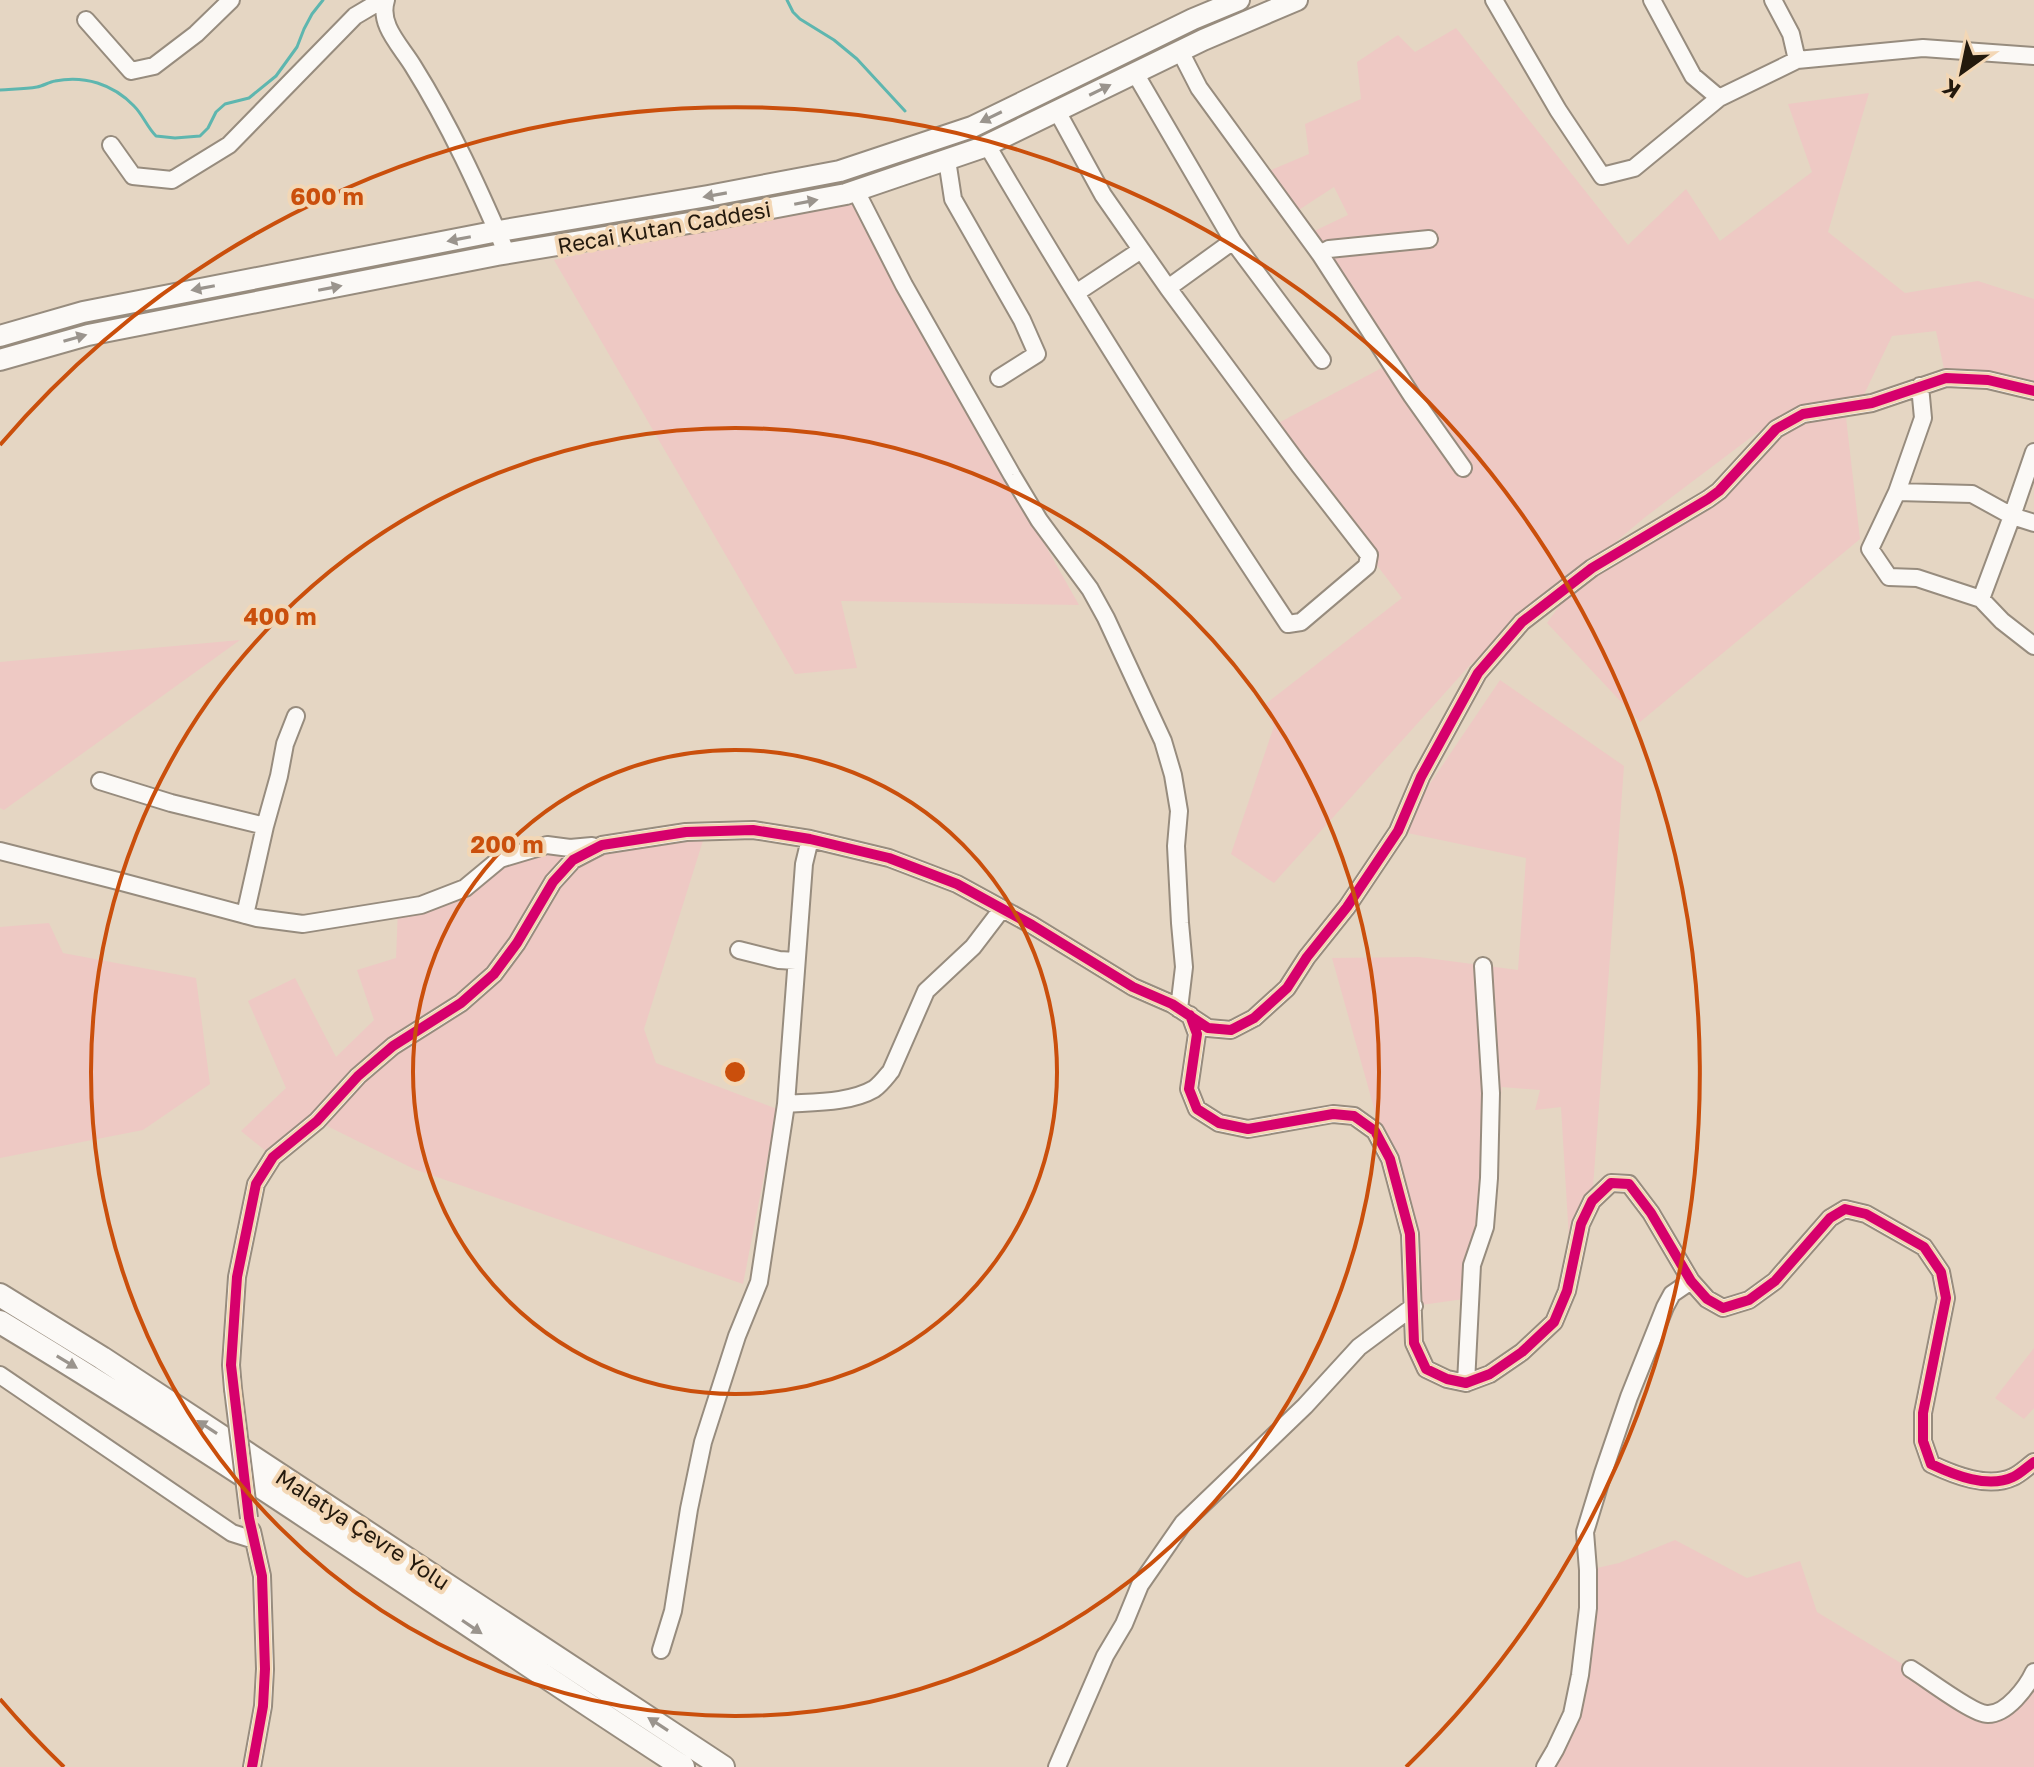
<svg xmlns="http://www.w3.org/2000/svg" width="2034" height="1767" font-family="'Golos Text',sans-serif">
  <style>
    .green { fill: #eec9c4 }
    .lines { fill: none; stroke-linecap: round; stroke-linejoin: round }
    .stream { stroke: #5eb6af; stroke-width: 3 }
    .minor-casing { stroke: #978c7e; stroke-width: 20 }
    .major-casing { stroke: #978c7e; stroke-width: 24 }
    .highway-casing { stroke: #978c7e; stroke-width: 26 }
    .minor { stroke: #fbf9f6; stroke-width: 16 }
    .major { stroke: #fbf9f6; stroke-width: 20 }
    .highway { stroke: #fbf9f6; stroke-width: 22 }
    .minor-bridge-casing { stroke: #978c7e; stroke-width: 20; stroke-linecap: butt }
    .minor-bridge { stroke: #fbf9f6; stroke-width: 16 }
    .cycleway-casing { stroke: #f3d7b5; stroke-width: 15 }
    .cycleway { stroke: #d6006c; stroke-width: 10 }
    .oneway { fill: #9a948d }
    .ring { fill: none; stroke: #ca4f0c; stroke-width: 4 }
    .labels { text-anchor: middle; dominant-baseline: central; stroke-width: 8; stroke-linejoin: round; paint-order: stroke }
    .street-label { font-size: 22px; fill: #23190d; stroke: #f3d7b5 }
    .centre { fill: #ca4f0c; stroke: #f3d7b5; stroke-width: 4 }
    .ring-label { font-size: 24px; text-anchor: middle; font-weight: bold; fill: #ca4f0c; stroke: #f3d7b5; stroke-width: 8; stroke-linejoin: round; paint-order: stroke }
  </style>
  <rect width="100%" height="100%" fill="#e5d6c3"/>
  <path class="green" d="M 1456,28 L 1628,245 L 1686,189 L 1720,241 L 1812,172 L 1788,104 L 1869,93 L 1828,232 L 1905,293 L 1978,281 L 2034,299 L 2034,391 L 1946,378 L 1936,331 L 1892,336 L 1859,405 L 1845,409 L 1860,539 L 1640,722 L 1547,623 L 1580,577 L 1708,499 L 1794,423 L 1758,432 L 1644,518 L 1470,665 L 1274,883 L 1231,854 L 1274,726 L 1263,706 L 1402,598 L 1271,427 L 1391,363 L 1306,235 L 1348,215 L 1334,187 L 1291,215 L 1262,174 L 1309,154 L 1305,124 L 1361,99 L 1357,62 L 1398,35 L 1415,52 Z
    M 848,196 L 1079,605 L 841,601 L 857,668 L 795,674 L 554,260 Z
    M 240,640 L 4,810 L 0,808 L 0,662 Z
    M 1500,680 L 1624,766 L 1592,1201 L 1571,1272 L 1561,1107 L 1535,1110 L 1540,1090 L 1502,1087 L 1485,1227 L 1471,1298 L 1414,1306 L 1374,1108 L 1332,958 L 1419,957 L 1518,970 L 1526,858 L 1398,831 Z
    M 706,831 L 644,1029 L 656,1063 L 777,1109 L 743,1284 L 414,1169 L 317,1121 L 273,1157 L 241,1131 L 286,1088 L 248,1001 L 295,978 L 336,1057 L 374,1020 L 357,970 L 396,958 L 398,909 L 465,888 L 500,859 L 547,845 L 573,860 L 602,845 Z
    M 49,923 L 63,953 L 196,978 L 210,1084 L 143,1130 L 0,1158 L 0,927 Z
    M 2034,1348 L 2034,1408 L 2024,1419 L 1995,1398 Z
    M 1675,1540 L 1747,1578 L 1800,1561 L 1817,1612 L 1986,1715 L 2017,1698 L 2034,1669 L 2034,1767 L 1542,1767 L 1572,1714 L 1588,1570 L 1619,1563 Z"/>
  <g class="lines">
    <path class="stream" d="M 787,0 L 793,12 L 800,19 L 834,40 L 857,59 L 905,111
      M 0,90 C 12,89 25,89 37,87 C 43,86 49,82 55,81 C 84,75 113,84 134,106 C 143,115 147,127 156,136 L 175,138 L 200,136 L 208,128 L 216,112 L 225,104 L 249,98 L 276,76 L 297,47 L 304,29 L 312,14 L 323,0"/>
    <g class="minor-casing">
      <path id="minor" d="M 386,0 C 378,25 401,46 413,66 C 450,125 479,189 507,254
        M 1494,0 L 1558,110 L 1602,176 L 1634,168 L 1719,98 L 1797,60 L 1923,48 L 2034,56
        M 1652,0 L 1693,76 L 1719,98
        M 1773,0 L 1791,34 L 1797,60
        M 86,20 L 131,71 L 154,66 L 196,34 L 231,0
        M 1180,51 L 1199,88 L 1320,254 L 1412,396 L 1463,468
        M 1135,73 L 1233,241 L 1168,288
        M 111,145 L 133,176 L 172,180 L 229,145 L 355,16 L 382,0
        M 987,145 C 1082,308 1184,467 1288,624 L 1301,622 L 1367,566 L 1369,555 L 1299,465 L 1168,288 L 1103,195 L 1057,111
        M 947,160 L 953,199 L 1022,320 L 1037,354 L 999,378
        M 856,191 L 904,285 L 1012,475 L 1039,520 L 1090,589 L 1106,618 L 1163,741 L 1173,775 L 1179,811 L 1176,846 L 1180,923 L 1184,967 L 1179,1009
        M 1233,241 L 1322,360
        M 1320,254 L 1329,249 L 1429,239
        M 1076,293 L 1141,250
        M 2034,452 L 2012,516 L 2034,523
        M 1897,492 L 1972,494 L 2012,516 L 1981,599 L 1917,578 L 1889,577 L 1870,549 Z
        M 1897,492 L 1923,418 L 1920,386
        M 1981,599 L 2002,621 L 2034,646
        M 100,781 L 171,803 L 265,826
        M 0,851 L 118,881 L 257,918 L 303,924 L 421,905 L 465,888 L 500,859 L 547,845 L 570,848 L 592,846
        M 245,915 L 265,826 L 279,776 L 285,744 L 296,716
        M 739,950 L 779,960 L 796,961
        M 1190,1015 L 1197,1034 L 1189,1089 L 1197,1109 L 1219,1123 L 1248,1129 L 1333,1114 L 1354,1116 L 1375,1131 L 1390,1159 L 1410,1234 L 1414,1343 L 1426,1369 L 1447,1379 L 1466,1383 L 1490,1374 L 1522,1352 L 1554,1322 L 1567,1291 L 1581,1224 L 1592,1201 L 1611,1183 L 1629,1184 L 1651,1213 L 1691,1281 L 1707,1299 L 1723,1308 L 1749,1300 L 1775,1281 L 1830,1218 L 1845,1209 L 1866,1214 L 1924,1247 L 1941,1272 L 1946,1298 L 1923,1413 L 1923,1441 L 1931,1464 C 1954,1475 1988,1489 2013,1477 C 2020,1474 2027,1467 2034,1462
        M 786,1104 L 804,864 L 810,839
        M 0,1375 L 232,1533 L 254,1540
        M 1466,1383 L 1472,1265 L 1485,1227 L 1489,1178 L 1491,1093 L 1483,966
        M 233,1389 L 231,1365 L 237,1277 L 256,1184 L 273,1157 L 317,1121 L 358,1076 L 393,1046 L 461,1003 L 494,974 L 517,943 L 553,882 L 573,860 L 602,845 L 686,832 L 753,830 L 810,839 L 889,858 L 957,884 L 1032,925 L 1133,987 L 1172,1004 L 1208,1028 L 1231,1030 L 1254,1018 L 1287,988 L 1307,957 L 1347,907 L 1398,831 L 1421,777 L 1478,673 L 1522,622 L 1592,568 L 1708,499 L 1719,491 L 1776,429 L 1803,414 L 1872,403 L 1946,378 L 1988,380 L 2034,391
        M 661,1650 L 673,1611 L 689,1509 L 703,1442 L 737,1336 L 759,1282 L 786,1104 C 813,1102 850,1103 874,1089 C 881,1084 886,1077 891,1071 L 926,991 L 973,947 L 1002,909
        M 1911,1669 C 1926,1678 1974,1715 1988,1714 C 2007,1714 2027,1687 2034,1672
        M 252,1767 L 263,1706 L 265,1669 L 262,1576 L 252,1531
        M 1057,1767 L 1105,1656 L 1124,1624 L 1140,1585 L 1183,1523 L 1305,1406 L 1359,1347 L 1414,1306
        M 1545,1767 L 1555,1750 L 1572,1714 L 1580,1675 L 1588,1608 L 1588,1570 L 1585,1532 L 1603,1473 L 1629,1397 L 1665,1307 L 1672,1294 L 1691,1281"/>
    </g>
    <g class="major-casing">
      <path id="major" d="M 0,336 L 83,312 L 493,232 L 708,196 L 840,171 L 972,127 L 1193,19 L 1239,0
        M 0,360 L 88,335 L 497,255 L 713,219 L 846,194 L 981,148 L 1203,40 L 1297,0"/>
    </g>
    <g class="highway-casing">
      <path id="highway" d="M 0,1295 L 102,1358 L 723,1767
        M 0,1322 C 233,1462 455,1619 683,1767"/>
    </g>
    <use href="#minor" class="minor"/>
    <use href="#major" class="major"/>
    <use href="#highway" class="highway"/>
    <g class="minor-bridge-casing">
      <path id="minor-bridge" d="M 233,1389 L 249,1518"/>
    </g>
    <use href="#minor-bridge" class="minor-bridge"/>
    <g class="cycleway-casing">
      <path id="cycleway" d="M 1190,1015 L 1197,1034 L 1189,1089 L 1197,1109 L 1219,1123 L 1248,1129 L 1333,1114 L 1354,1116 L 1375,1131 L 1390,1159 L 1410,1234 L 1414,1343 L 1426,1369 L 1447,1379 L 1466,1383 L 1490,1374 L 1522,1352 L 1554,1322 L 1567,1291 L 1581,1224 L 1592,1201 L 1611,1183 L 1629,1184 L 1651,1213 L 1691,1281 L 1707,1299 L 1723,1308 L 1749,1300 L 1775,1281 L 1830,1218 L 1845,1209 L 1866,1214 L 1924,1247 L 1941,1272 L 1946,1298 L 1923,1413 L 1923,1441 L 1931,1464 C 1954,1475 1988,1489 2013,1477 C 2020,1474 2027,1467 2034,1462
        M 252,1767 L 263,1706 L 265,1669 L 262,1576 L 249,1518 L 231,1365 L 237,1277 L 256,1184 L 273,1157 L 317,1121 L 358,1076 L 393,1046 L 461,1003 L 494,974 L 517,943 L 553,882 L 573,860 L 602,845 L 686,832 L 753,830 L 810,839 L 889,858 L 957,884 L 1032,925 L 1133,987 L 1172,1004 L 1208,1028 L 1231,1030 L 1254,1018 L 1287,988 L 1307,957 L 1347,907 L 1398,831 L 1421,777 L 1478,673 L 1522,622 L 1592,568 L 1708,499 L 1719,491 L 1776,429 L 1803,414 L 1872,403 L 1946,378 L 1988,380 L 2034,391"/>
    </g>
    <use href="#cycleway" class="cycleway"/>
  </g>
  <defs><path id="oneway-solid" d="M-6-.8H1V-3.2L6.5 0L1 3.2V.8H-6Z" transform="scale(2)"/></defs>
  <g class="oneway">
    <use href="#oneway-solid" transform="translate(1100 90) rotate(-26)"/>
    <use href="#oneway-solid" transform="translate(991 117) rotate(154)"/>
    <use href="#oneway-solid" transform="translate(715 195) rotate(170)"/>
    <use href="#oneway-solid" transform="translate(806 202) rotate(-11)"/>
    <use href="#oneway-solid" transform="translate(459 239) rotate(169)"/>
    <use href="#oneway-solid" transform="translate(203 288) rotate(169)"/>
    <use href="#oneway-solid" transform="translate(330 288) rotate(-11)"/>
    <use href="#oneway-solid" transform="translate(75 338) rotate(-16)"/>
    <use href="#oneway-solid" transform="translate(67 1362) rotate(31)"/>
    <use href="#oneway-solid" transform="translate(207 1427) rotate(-147)"/>
    <use href="#oneway-solid" transform="translate(472 1627) rotate(34)"/>
    <use href="#oneway-solid" transform="translate(658 1724) rotate(-147)"/>
  </g>
  <g class="ring">
    <circle cx="735" cy="1072" r="322"/>
    <circle cx="735" cy="1072" r="644"/>
    <path d="M64 1767A966 966 0 0 1 0 1699M0 445A966 966 0 1 1 1406 1767"/>
  </g>
  <g class="labels">
    <g class="street-label">
      <text transform="translate(664 227) rotate(-10)">Recai Kutan Caddesi</text>
      <text transform="translate(363 1529) rotate(33)">Malatya Çevre Yolu</text>
    </g>
  </g>
  <circle cx="735" cy="1072" r="12" class="centre"/>
  <g class="ring-label">
    <text x="327" y="205">600 m</text>
    <text x="280" y="625">400 m</text>
    <text x="507" y="853">200 m</text>
  </g>
  <g transform="translate(1962 72) rotate(213)" stroke="#f3d7b5" stroke-width="6" paint-order="stroke">
  <path d="M0-6L14 30L0 20L-14 30Z" fill="#23190d"/>
  <text y="-12" font-size="22" font-weight="bold" text-anchor="middle" fill="#23190d">K</text>
  </g>
</svg>
